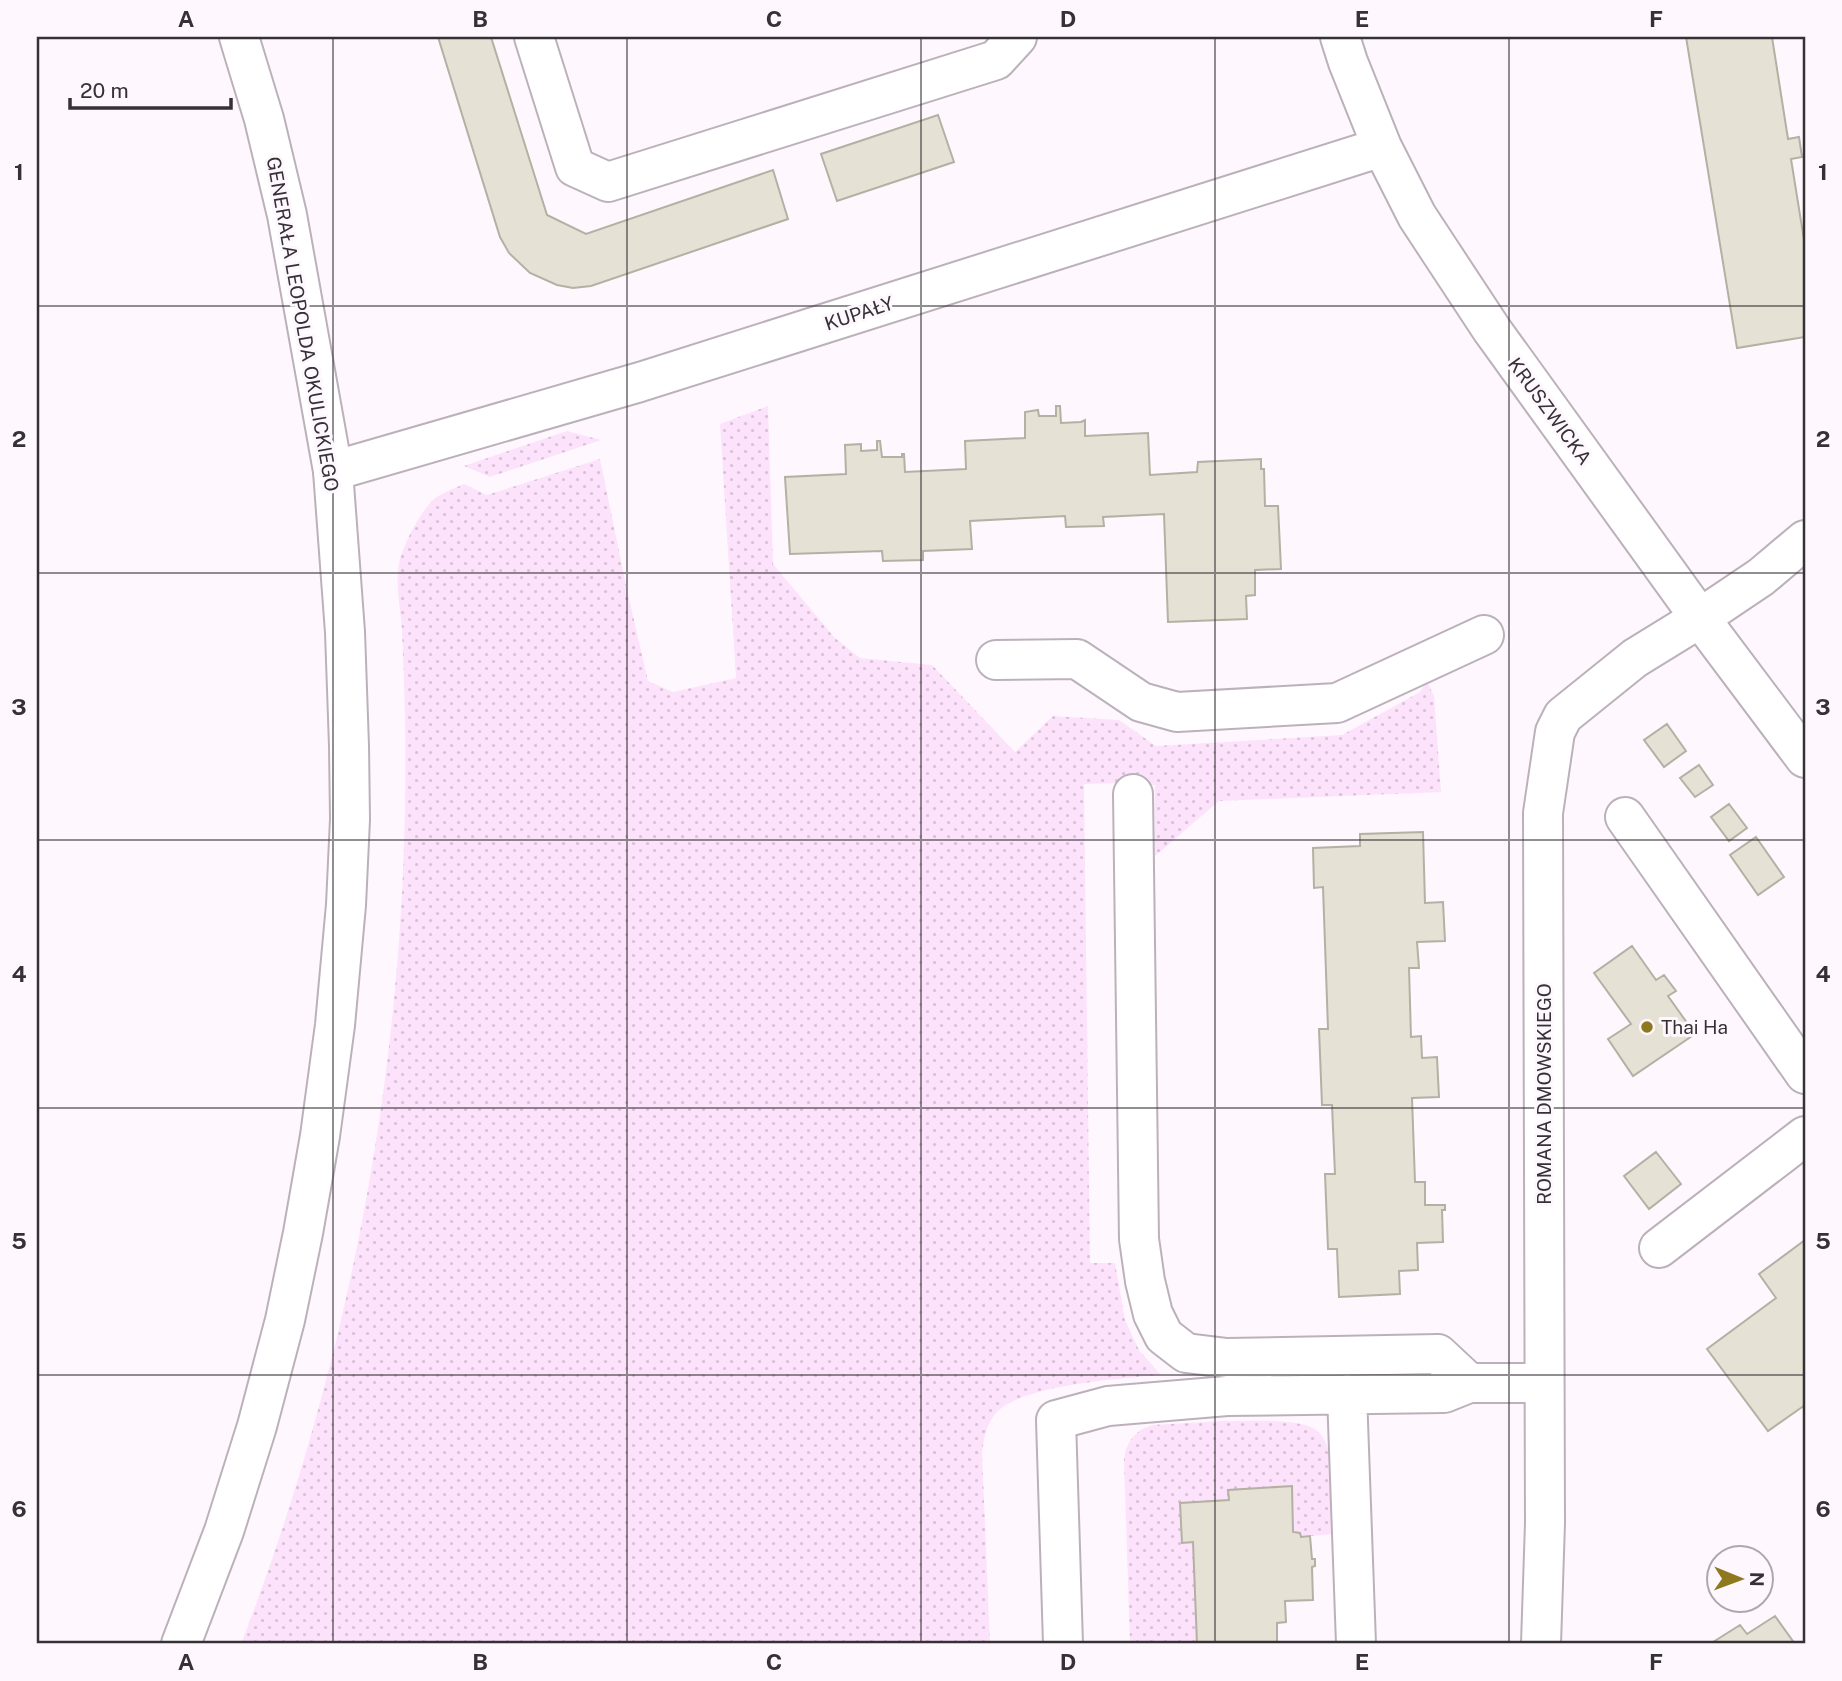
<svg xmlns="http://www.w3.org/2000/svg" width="1842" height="1681" font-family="'Public Sans',sans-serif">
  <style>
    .grass { fill: url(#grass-dots) }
    .building { fill: #e5e1d4; stroke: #b4b0a4; stroke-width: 2 }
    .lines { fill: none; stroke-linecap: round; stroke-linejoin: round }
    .minor-casing { stroke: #bcb1bb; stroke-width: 42 }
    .major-casing { stroke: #bcb1bb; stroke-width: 42 }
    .minor { stroke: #fff; stroke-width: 38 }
    .major { stroke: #fff; stroke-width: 38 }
    .grid { fill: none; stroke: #353135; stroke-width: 2; stroke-opacity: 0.55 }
    .poi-dot { fill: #8f791e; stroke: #fef8fe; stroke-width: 2.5 }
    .labels { text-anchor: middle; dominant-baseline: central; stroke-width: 6; stroke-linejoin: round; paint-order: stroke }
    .street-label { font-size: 19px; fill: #353135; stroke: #fef8fe }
    .poi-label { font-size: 19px; fill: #353135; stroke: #fef8fe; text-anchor: start }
    .neatline { fill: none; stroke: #353135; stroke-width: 2.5 }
    .grid-label { font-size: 23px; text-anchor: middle; font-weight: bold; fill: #353135 }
  </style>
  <defs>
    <pattern id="grass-dots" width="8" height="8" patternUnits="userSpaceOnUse" patternTransform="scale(1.75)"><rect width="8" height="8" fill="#fde2fb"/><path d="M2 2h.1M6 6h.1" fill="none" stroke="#d9c2d8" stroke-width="1.8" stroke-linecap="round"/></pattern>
  </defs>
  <rect width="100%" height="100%" fill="#fef8fe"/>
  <path class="grass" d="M 768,406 L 773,564 L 835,638 L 860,658 L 932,665 L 1015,752 L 1053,716 L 1119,720 L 1156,746 L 1342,735 L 1420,692 L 1427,682 L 1434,696 L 1441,792 L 1219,801 L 1154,857 L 1155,785 L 1125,783 L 1084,784 L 1090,1263 L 1115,1263 L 1125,1320 L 1139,1350 L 1161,1375 C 1124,1378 1022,1385 997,1412 C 986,1424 984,1438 982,1453 L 990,1644 L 241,1644 C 344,1377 400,1094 405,808 C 406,749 405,691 402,632 C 401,609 394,582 400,559 C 405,542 419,514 432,501 C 440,493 453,489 464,484 L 487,495 L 600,459 L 627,590 L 648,681 L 673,692 L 736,678 L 720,424 Z
    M 567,431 L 601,440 L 490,477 L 464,466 Z
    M 1223,1421 C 1246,1422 1299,1417 1316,1430 C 1324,1436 1327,1445 1330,1454 L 1332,1534 L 1301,1537 L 1300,1533 L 1293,1532 L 1291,1486 L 1228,1490 L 1229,1500 L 1182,1542 L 1193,1542 L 1197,1644 L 1130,1644 L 1124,1460 C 1126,1442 1135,1430 1153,1425 Z"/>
  <path class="building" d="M 438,37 L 491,37 L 547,215 L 586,234 L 773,170 L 788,219 L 591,286 L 573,288 L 557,285 L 530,273 L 509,253 L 500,237 Z
    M 1686,37 L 1772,37 L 1788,139 L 1799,137 L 1802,157 L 1791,159 L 1805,246 L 1805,337 L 1737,348 Z
    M 938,115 L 954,162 L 837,201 L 821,154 Z
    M 1056,406 L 1060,406 L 1061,423 L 1081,422 L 1085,420 L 1085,436 L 1148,433 L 1150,475 L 1197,472 L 1198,462 L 1261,459 L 1261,469 L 1264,469 L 1265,506 L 1278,506 L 1281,569 L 1255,570 L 1255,595 L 1246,596 L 1247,619 L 1168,622 L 1164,514 L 1103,517 L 1104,526 L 1066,527 L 1065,516 L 970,521 L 972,549 L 923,551 L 923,560 L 883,561 L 882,551 L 790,554 L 785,477 L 846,474 L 845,445 L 861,444 L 861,451 L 877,450 L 877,441 L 880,441 L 882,457 L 902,457 L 902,454 L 904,454 L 905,472 L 966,469 L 965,441 L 1025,438 L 1025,412 L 1038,410 L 1039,416 L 1056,416 Z
    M 1667,724 L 1686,751 L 1664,767 L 1644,740 Z
    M 1699,765 L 1713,785 L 1695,797 L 1680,778 Z
    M 1729,804 L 1747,828 L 1729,841 L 1711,817 Z
    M 1423,832 L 1425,903 L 1443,902 L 1445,941 L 1417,942 L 1419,968 L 1409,968 L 1411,1037 L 1421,1036 L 1422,1058 L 1437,1057 L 1439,1097 L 1412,1098 L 1415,1182 L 1425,1182 L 1425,1205 L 1445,1205 L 1445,1210 L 1442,1210 L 1443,1242 L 1417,1243 L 1418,1270 L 1399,1271 L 1400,1294 L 1339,1297 L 1337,1249 L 1328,1249 L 1325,1174 L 1335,1174 L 1332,1105 L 1322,1105 L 1319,1029 L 1328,1029 L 1323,887 L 1314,888 L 1313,848 L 1360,846 L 1360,834 Z
    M 1756,837 L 1784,877 L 1758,895 L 1730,855 Z
    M 1632,946 L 1656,980 L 1664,975 L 1676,991 L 1668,996 L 1695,1034 L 1633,1076 L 1608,1039 L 1631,1024 L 1594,973 Z
    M 1656,1152 L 1681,1184 L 1649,1209 L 1624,1176 Z
    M 1805,1240 L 1805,1405 L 1768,1431 L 1707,1349 L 1776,1298 L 1759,1274 Z
    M 1292,1486 L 1293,1532 L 1300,1533 L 1301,1537 L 1310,1536 L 1312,1559 L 1315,1559 L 1315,1566 L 1312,1567 L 1313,1600 L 1285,1601 L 1286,1622 L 1277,1623 L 1277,1644 L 1197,1644 L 1193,1542 L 1182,1543 L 1180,1503 L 1229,1500 L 1228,1490 Z
    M 1775,1616 L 1795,1644 L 1710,1644 L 1740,1625 L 1747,1634 Z"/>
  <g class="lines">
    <g class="minor-casing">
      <path id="minor" d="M 534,37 L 575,167 L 608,182 L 996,60 L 1017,37
        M 1340,37 L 1348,62 L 1382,147 L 1417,216 L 1440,251 L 1492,330 L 1700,618 L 1805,758
        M 333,471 L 640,382 L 1382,147
        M 996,660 L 1077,659 L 1141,702 L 1177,712 L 1337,703 L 1484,635
        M 1133,794 L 1139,1239 L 1145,1281 L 1153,1314 L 1164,1336 L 1186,1353 L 1227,1358 L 1438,1354 L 1469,1383 L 1544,1383
        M 1625,817 L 1805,1074
        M 1659,1248 L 1805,1136
        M 1347,1394 L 1356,1644
        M 1063,1644 L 1056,1420 L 1108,1406 L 1227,1396 L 1444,1393 L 1469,1383
        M 1541,1644 L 1545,1523 L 1543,813 L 1555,732 L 1563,716 L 1635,658 L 1700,618 L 1761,577 L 1805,540"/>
    </g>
    <g class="major-casing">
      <path id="major" d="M 181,1644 L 224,1531 L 257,1426 L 285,1320 L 303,1233 L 320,1136 L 335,1025 L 346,905 L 350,819 L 349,746 L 345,632 L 333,471 L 287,215 L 264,119 L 239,37"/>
    </g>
    <use href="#minor" class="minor"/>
    <use href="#major" class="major"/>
  </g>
  <path class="grid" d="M 333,37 L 333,1644M 627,37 L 627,1644M 921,37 L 921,1644M 1215,37 L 1215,1644M 1509,37 L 1509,1644M 37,306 L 1805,306M 37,573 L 1805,573M 37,840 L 1805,840M 37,1108 L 1805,1108M 37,1375 L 1805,1375"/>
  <circle class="poi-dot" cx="1647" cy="1027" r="7"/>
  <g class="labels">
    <g class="street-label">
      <text transform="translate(859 313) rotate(-18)">KUPAŁY</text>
      <text transform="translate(303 324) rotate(80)">GENERAŁA LEOPOLDA OKULICKIEGO</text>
      <text transform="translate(1550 411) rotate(54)">KRUSZWICKA</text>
      <text transform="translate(1544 1094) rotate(-90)">ROMANA DMOWSKIEGO</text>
    </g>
    <g class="poi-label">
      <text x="1661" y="1027">Thai Ha</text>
    </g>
  </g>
  <rect width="1842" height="1681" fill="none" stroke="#fef8fe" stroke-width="77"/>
  <g transform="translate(1740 1579) rotate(91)"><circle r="33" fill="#fef8fe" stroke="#aea8ae" stroke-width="2"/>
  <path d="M0-5L12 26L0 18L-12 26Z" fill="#8f791e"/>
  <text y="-10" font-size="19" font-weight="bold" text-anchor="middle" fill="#353135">N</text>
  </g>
  <path d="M70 98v10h161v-10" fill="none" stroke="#353135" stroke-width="3.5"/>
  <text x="80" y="98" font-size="21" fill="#353135" stroke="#fef8fe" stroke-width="5" paint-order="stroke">20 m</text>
  <rect x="38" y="38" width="1766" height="1604" class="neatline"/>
  <g class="grid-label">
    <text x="186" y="27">A</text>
    <text x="480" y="27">B</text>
    <text x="774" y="27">C</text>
    <text x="1068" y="27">D</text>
    <text x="1362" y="27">E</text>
    <text x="1656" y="27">F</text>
    <text x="19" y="180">1</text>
    <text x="1823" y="180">1</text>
    <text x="19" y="447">2</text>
    <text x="1823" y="447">2</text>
    <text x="19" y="715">3</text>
    <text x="1823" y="715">3</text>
    <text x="19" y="982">4</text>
    <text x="1823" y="982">4</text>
    <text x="19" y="1249">5</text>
    <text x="1823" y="1249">5</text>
    <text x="19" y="1517">6</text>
    <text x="1823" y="1517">6</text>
    <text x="186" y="1670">A</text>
    <text x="480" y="1670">B</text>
    <text x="774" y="1670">C</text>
    <text x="1068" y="1670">D</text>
    <text x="1362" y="1670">E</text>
    <text x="1656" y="1670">F</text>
  </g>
</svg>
